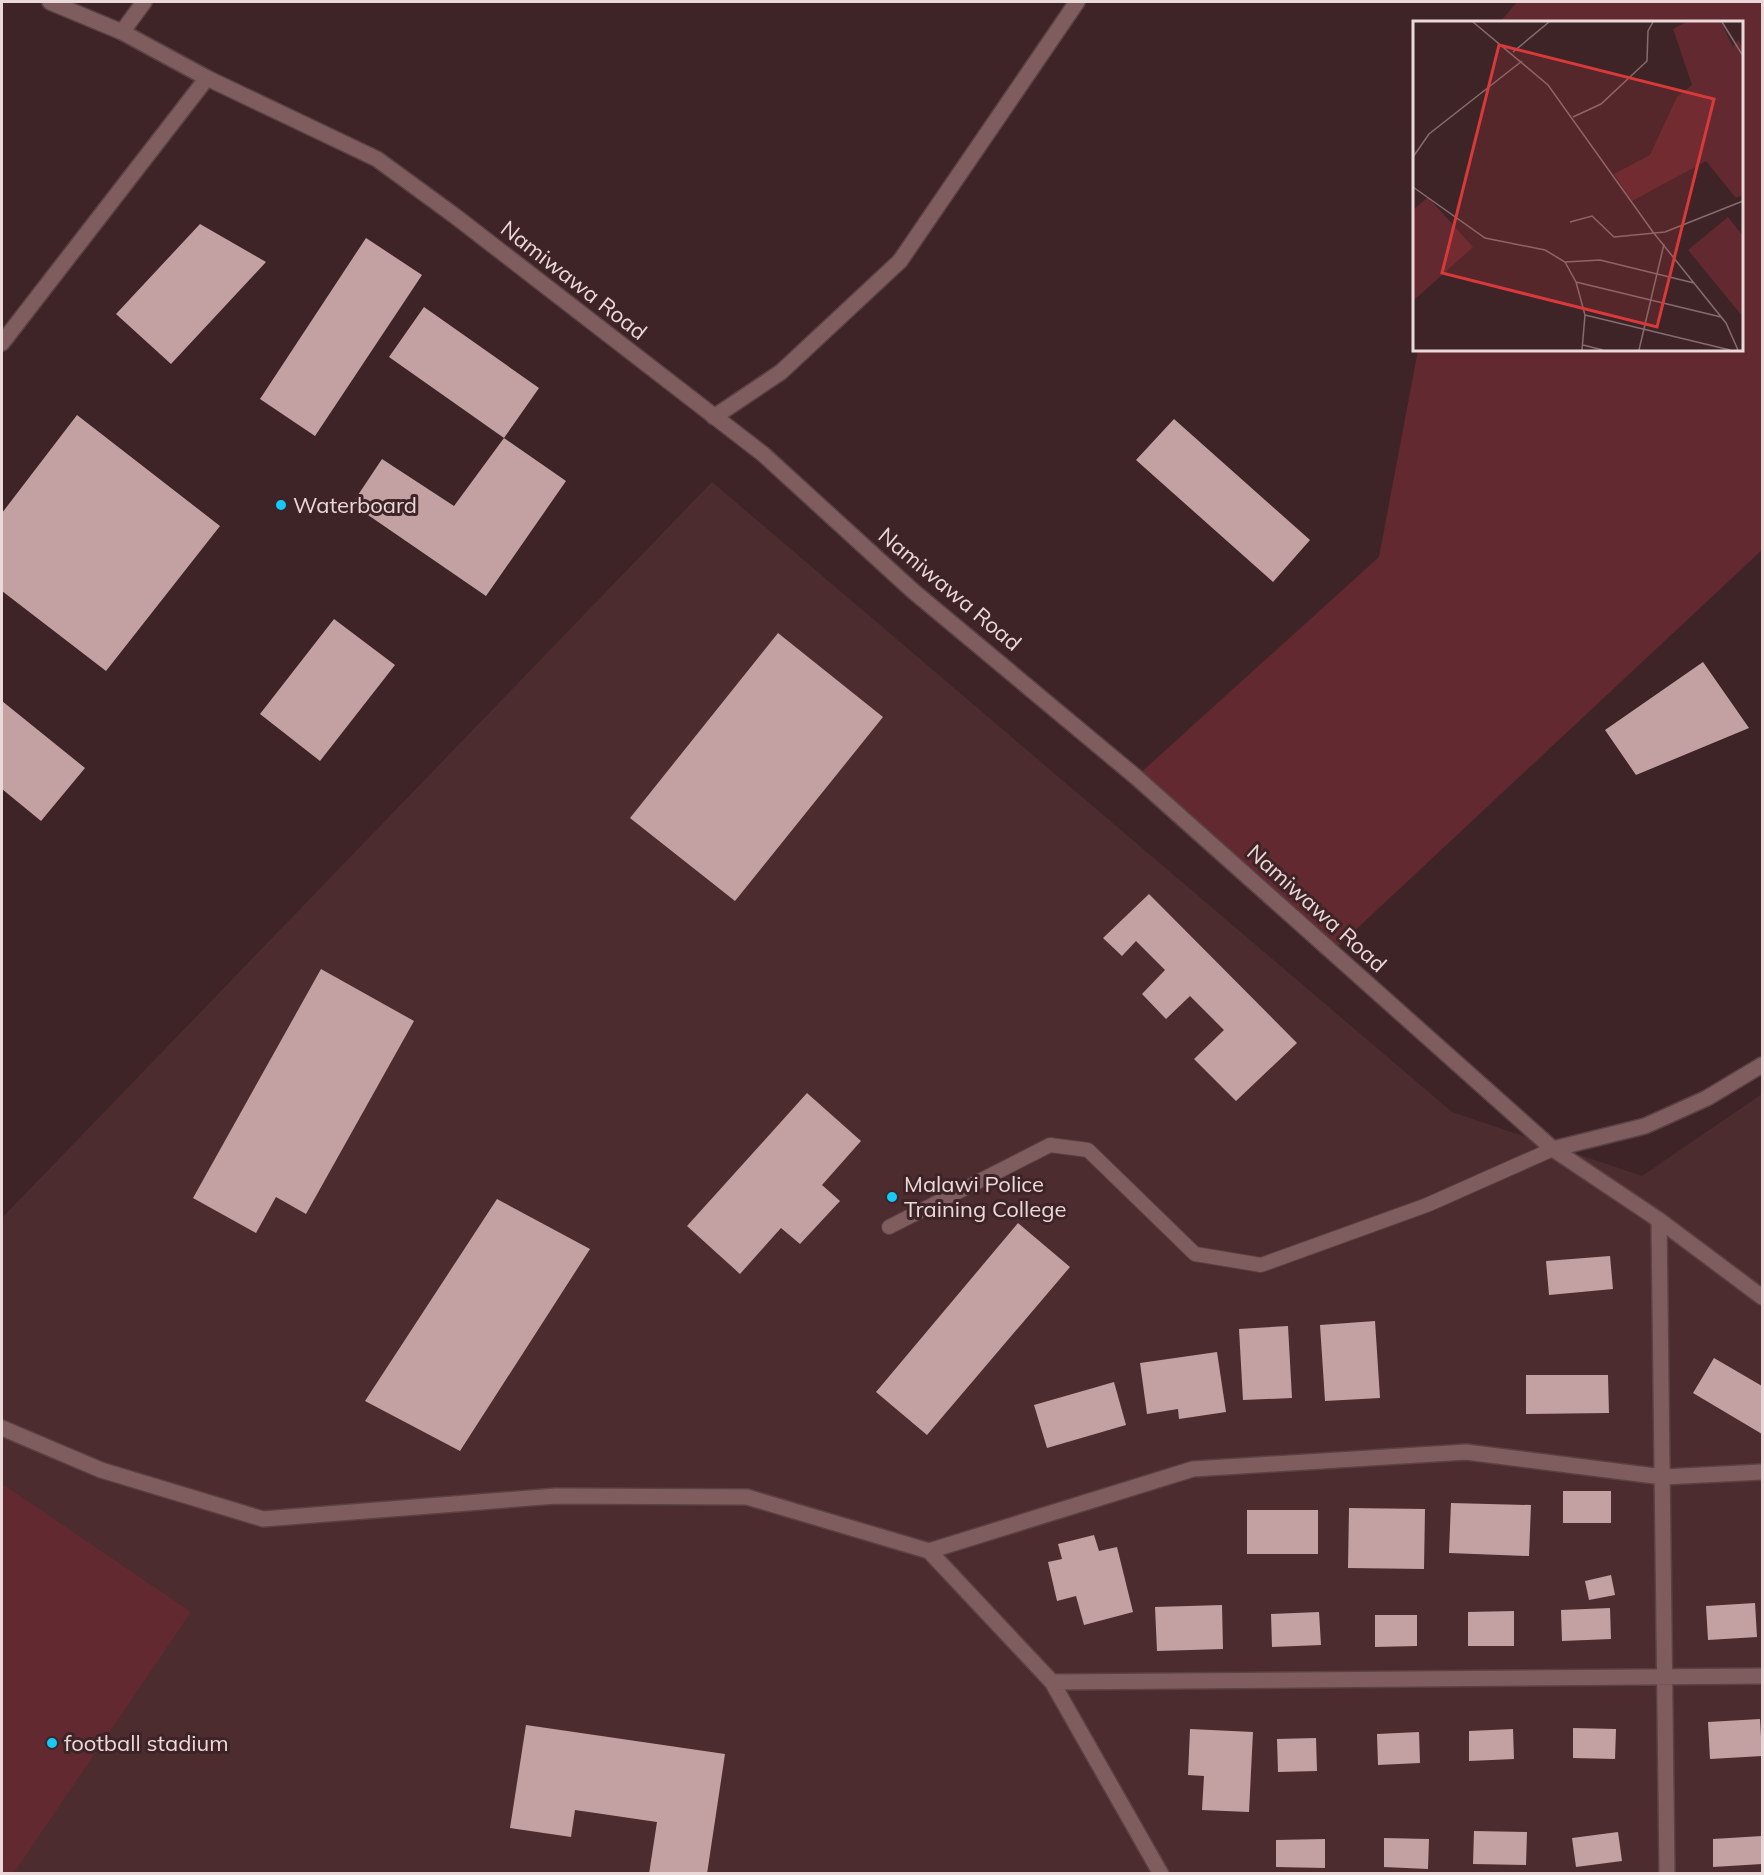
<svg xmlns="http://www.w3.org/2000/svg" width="1764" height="1875" font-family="Mulish,sans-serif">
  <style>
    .built { fill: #4d2c2f }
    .green { fill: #622931 }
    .building { fill: #c3a1a3 }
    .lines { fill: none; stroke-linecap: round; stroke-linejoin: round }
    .service-casing { stroke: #5b4144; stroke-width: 16 }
    .minor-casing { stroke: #5b4144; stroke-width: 18 }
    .tertiary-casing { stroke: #5b4144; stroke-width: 18 }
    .service { stroke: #7f5d5f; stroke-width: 14 }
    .minor { stroke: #7f5d5f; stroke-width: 15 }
    .tertiary { stroke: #7f5d5f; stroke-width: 15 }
    .poi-dot { fill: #14cafb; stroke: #3f2427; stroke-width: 2 }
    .labels { text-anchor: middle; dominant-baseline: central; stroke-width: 6; stroke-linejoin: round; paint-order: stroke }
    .street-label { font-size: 22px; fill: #ebd9da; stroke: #3f2427 }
    .poi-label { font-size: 22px; fill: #ebd9da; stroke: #3f2427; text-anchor: start }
    .inset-road { fill: none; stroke: #846c6f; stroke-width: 1.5 }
    .view { fill: #d83a3a; fill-opacity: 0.15; stroke: #d83a3a; stroke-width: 3 }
    .inset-edge { fill: none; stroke: #ebd9da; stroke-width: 3 }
  </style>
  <rect width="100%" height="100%" fill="#3f2427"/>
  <path class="built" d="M 712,482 L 1452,1112 L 1642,1176 L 1762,1094 L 1762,1873 L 2,1873 L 2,1218 Z"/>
  <path class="green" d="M 1517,2 L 1762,2 L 1762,550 L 1333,951 L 1136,777 L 1379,557 L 1418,350 L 1742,350 L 1742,22 L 1500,22 Z
    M 2,1484 L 191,1612 L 13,1874 L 2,1873 Z"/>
  <path class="building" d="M 200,224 L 266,262 L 171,364 L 116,314 Z
    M 366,238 L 422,275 L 315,436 L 260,399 Z
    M 424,307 L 539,388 L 504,438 L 389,357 Z
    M 77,415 L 220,526 L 106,671 L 2,591 L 2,513 Z
    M 1174,419 L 1310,540 L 1273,582 L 1136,460 Z
    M 504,438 L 566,481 L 486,596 L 352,504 L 382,459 L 454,506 Z
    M 334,619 L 395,665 L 320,761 L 260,714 Z
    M 778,633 L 883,717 L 735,901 L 630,818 Z
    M 1703,662 L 1749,728 L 1636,775 L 1605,730 Z
    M 2,701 L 85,768 L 41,821 L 2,789 Z
    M 1149,894 L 1297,1043 L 1236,1101 L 1194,1059 L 1224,1030 L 1190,996 L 1166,1019 L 1142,994 L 1165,970 L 1136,941 L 1122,956 L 1103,938 Z
    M 321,969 L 414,1021 L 306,1214 L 276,1197 L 256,1233 L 193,1198 Z
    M 807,1093 L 861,1141 L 822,1185 L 840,1201 L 800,1244 L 781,1228 L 740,1274 L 687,1226 Z
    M 497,1199 L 590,1249 L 460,1451 L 365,1401 Z
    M 1018,1223 L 1070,1267 L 927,1435 L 876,1392 Z
    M 1610,1256 L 1613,1289 L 1549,1295 L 1546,1261 Z
    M 1375,1321 L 1380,1398 L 1325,1401 L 1320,1325 Z
    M 1288,1326 L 1292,1398 L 1243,1400 L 1239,1329 Z
    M 1217,1352 L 1226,1412 L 1179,1419 L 1178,1409 L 1147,1414 L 1140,1363 Z
    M 1714,1358 L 1762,1386 L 1762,1434 L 1693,1393 Z
    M 1526,1375 L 1608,1375 L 1609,1413 L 1526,1414 Z
    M 1114,1382 L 1126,1425 L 1047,1448 L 1034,1405 Z
    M 1563,1491 L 1611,1491 L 1611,1523 L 1563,1523 Z
    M 1451,1503 L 1531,1505 L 1529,1556 L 1449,1553 Z
    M 1349,1508 L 1425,1509 L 1424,1569 L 1348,1568 Z
    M 1247,1510 L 1318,1510 L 1318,1554 L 1247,1554 Z
    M 1094,1535 L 1099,1551 L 1117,1547 L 1133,1612 L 1084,1625 L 1076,1596 L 1057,1601 L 1048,1562 L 1062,1559 L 1058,1544 Z
    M 1611,1575 L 1615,1595 L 1589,1600 L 1585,1581 Z
    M 1755,1603 L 1757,1637 L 1708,1640 L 1706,1606 Z
    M 1222,1605 L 1223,1649 L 1157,1651 L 1155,1607 Z
    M 1610,1608 L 1611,1639 L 1562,1641 L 1561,1610 Z
    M 1514,1611 L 1514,1646 L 1468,1646 L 1468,1612 Z
    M 1319,1612 L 1321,1645 L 1272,1647 L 1271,1614 Z
    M 1375,1615 L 1417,1615 L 1417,1646 L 1375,1647 Z
    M 1760,1719 L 1762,1756 L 1710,1759 L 1708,1722 Z
    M 526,1725 L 725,1754 L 707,1874 L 649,1874 L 657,1822 L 575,1810 L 571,1837 L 510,1828 Z
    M 1573,1728 L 1616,1729 L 1615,1759 L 1573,1758 Z
    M 1190,1729 L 1253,1732 L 1249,1812 L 1202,1810 L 1204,1776 L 1188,1775 Z
    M 1513,1729 L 1514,1759 L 1469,1761 L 1469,1731 Z
    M 1419,1732 L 1420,1763 L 1378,1765 L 1377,1734 Z
    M 1316,1738 L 1317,1771 L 1278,1772 L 1277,1739 Z
    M 1474,1831 L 1527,1832 L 1526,1865 L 1473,1864 Z
    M 1618,1832 L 1622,1861 L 1576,1867 L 1572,1838 Z
    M 1762,1836 L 1762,1864 L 1713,1867 L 1713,1839 Z
    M 1384,1838 L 1429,1839 L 1428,1869 L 1384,1867 Z
    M 1325,1839 L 1325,1868 L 1276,1867 L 1276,1840 Z"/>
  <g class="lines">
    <g class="service-casing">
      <path id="service" d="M 889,1227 L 1050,1145 L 1088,1150 L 1195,1254 L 1261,1265 L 1427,1205 L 1553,1149"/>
    </g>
    <g class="minor-casing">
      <path id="minor" d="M 122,32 L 144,2
        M 2,343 L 207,78
        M 714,417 L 781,372 L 900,261 L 1077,2
        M 1553,1149 L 1645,1126 L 1707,1098 L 1762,1065
        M 1659,1220 L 1667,1874
        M 2,1428 L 101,1470 L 263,1519 L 556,1496 L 747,1497 L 929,1551 L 1052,1682 L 1161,1874
        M 929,1551 L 1193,1469 L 1466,1452 L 1663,1477 L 1762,1472
        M 1052,1682 L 1762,1676"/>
    </g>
    <g class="tertiary-casing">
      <path id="tertiary" d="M 50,2 L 122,32 L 207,78 L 377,159 L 455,216 L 763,454 L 913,591 L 1136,777 L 1553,1149 L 1659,1220 L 1762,1297"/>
    </g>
    <use href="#service" class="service"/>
    <use href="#minor" class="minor"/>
    <use href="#tertiary" class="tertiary"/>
  </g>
  <g class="poi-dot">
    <circle cx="281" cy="505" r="6"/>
    <circle cx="892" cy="1197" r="6"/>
    <circle cx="52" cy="1743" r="6"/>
  </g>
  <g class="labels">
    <g class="street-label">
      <text transform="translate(574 280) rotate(38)">Namiwawa Road</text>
      <text transform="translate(950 589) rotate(40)">Namiwawa Road</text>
      <text transform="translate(1317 908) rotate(42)">Namiwawa Road</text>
    </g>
    <g class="poi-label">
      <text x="293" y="505">Waterboard</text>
      <text x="904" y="1184">Malawi Police<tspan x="904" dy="25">Training College</tspan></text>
      <text x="64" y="1743">football stadium</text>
    </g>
  </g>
  <g transform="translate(1413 21)">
    <rect width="330" height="330" fill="#3f2427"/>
    <path d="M 273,1 L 308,1 L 320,26 L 325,19 L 330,26 L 330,174 L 323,177 L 293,140 L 219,180 L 201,153 L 237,134 L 264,76 L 279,64 L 260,8 ZM 15,176 L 60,226 L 0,280 L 0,189 ZM 315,196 L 330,215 L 330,296 L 275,229 Z" fill="#622931"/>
    <path class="inset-road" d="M 60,1 L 135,64 L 240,211 L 313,302 L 325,329M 309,1 L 330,35M 100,31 L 136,1M 160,96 L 188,83 L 234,40 L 235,10 L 240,1M 0,136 L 16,113 L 109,40M 0,166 L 72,217 L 132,229 L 152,241 L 163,261 L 172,294 L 169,329M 157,201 L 179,195 L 201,216 L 252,211 L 330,180M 152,241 L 187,239 L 281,262M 163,261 L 308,296M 172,294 L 317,329M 170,324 L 190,329M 226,329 L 251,223"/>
    <path class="view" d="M 86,24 L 301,78 L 244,306 L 29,252 Z"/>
    <rect width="330" height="330" class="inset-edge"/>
  </g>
  <rect width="1764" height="1875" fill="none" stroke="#ebd9da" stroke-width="6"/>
</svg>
